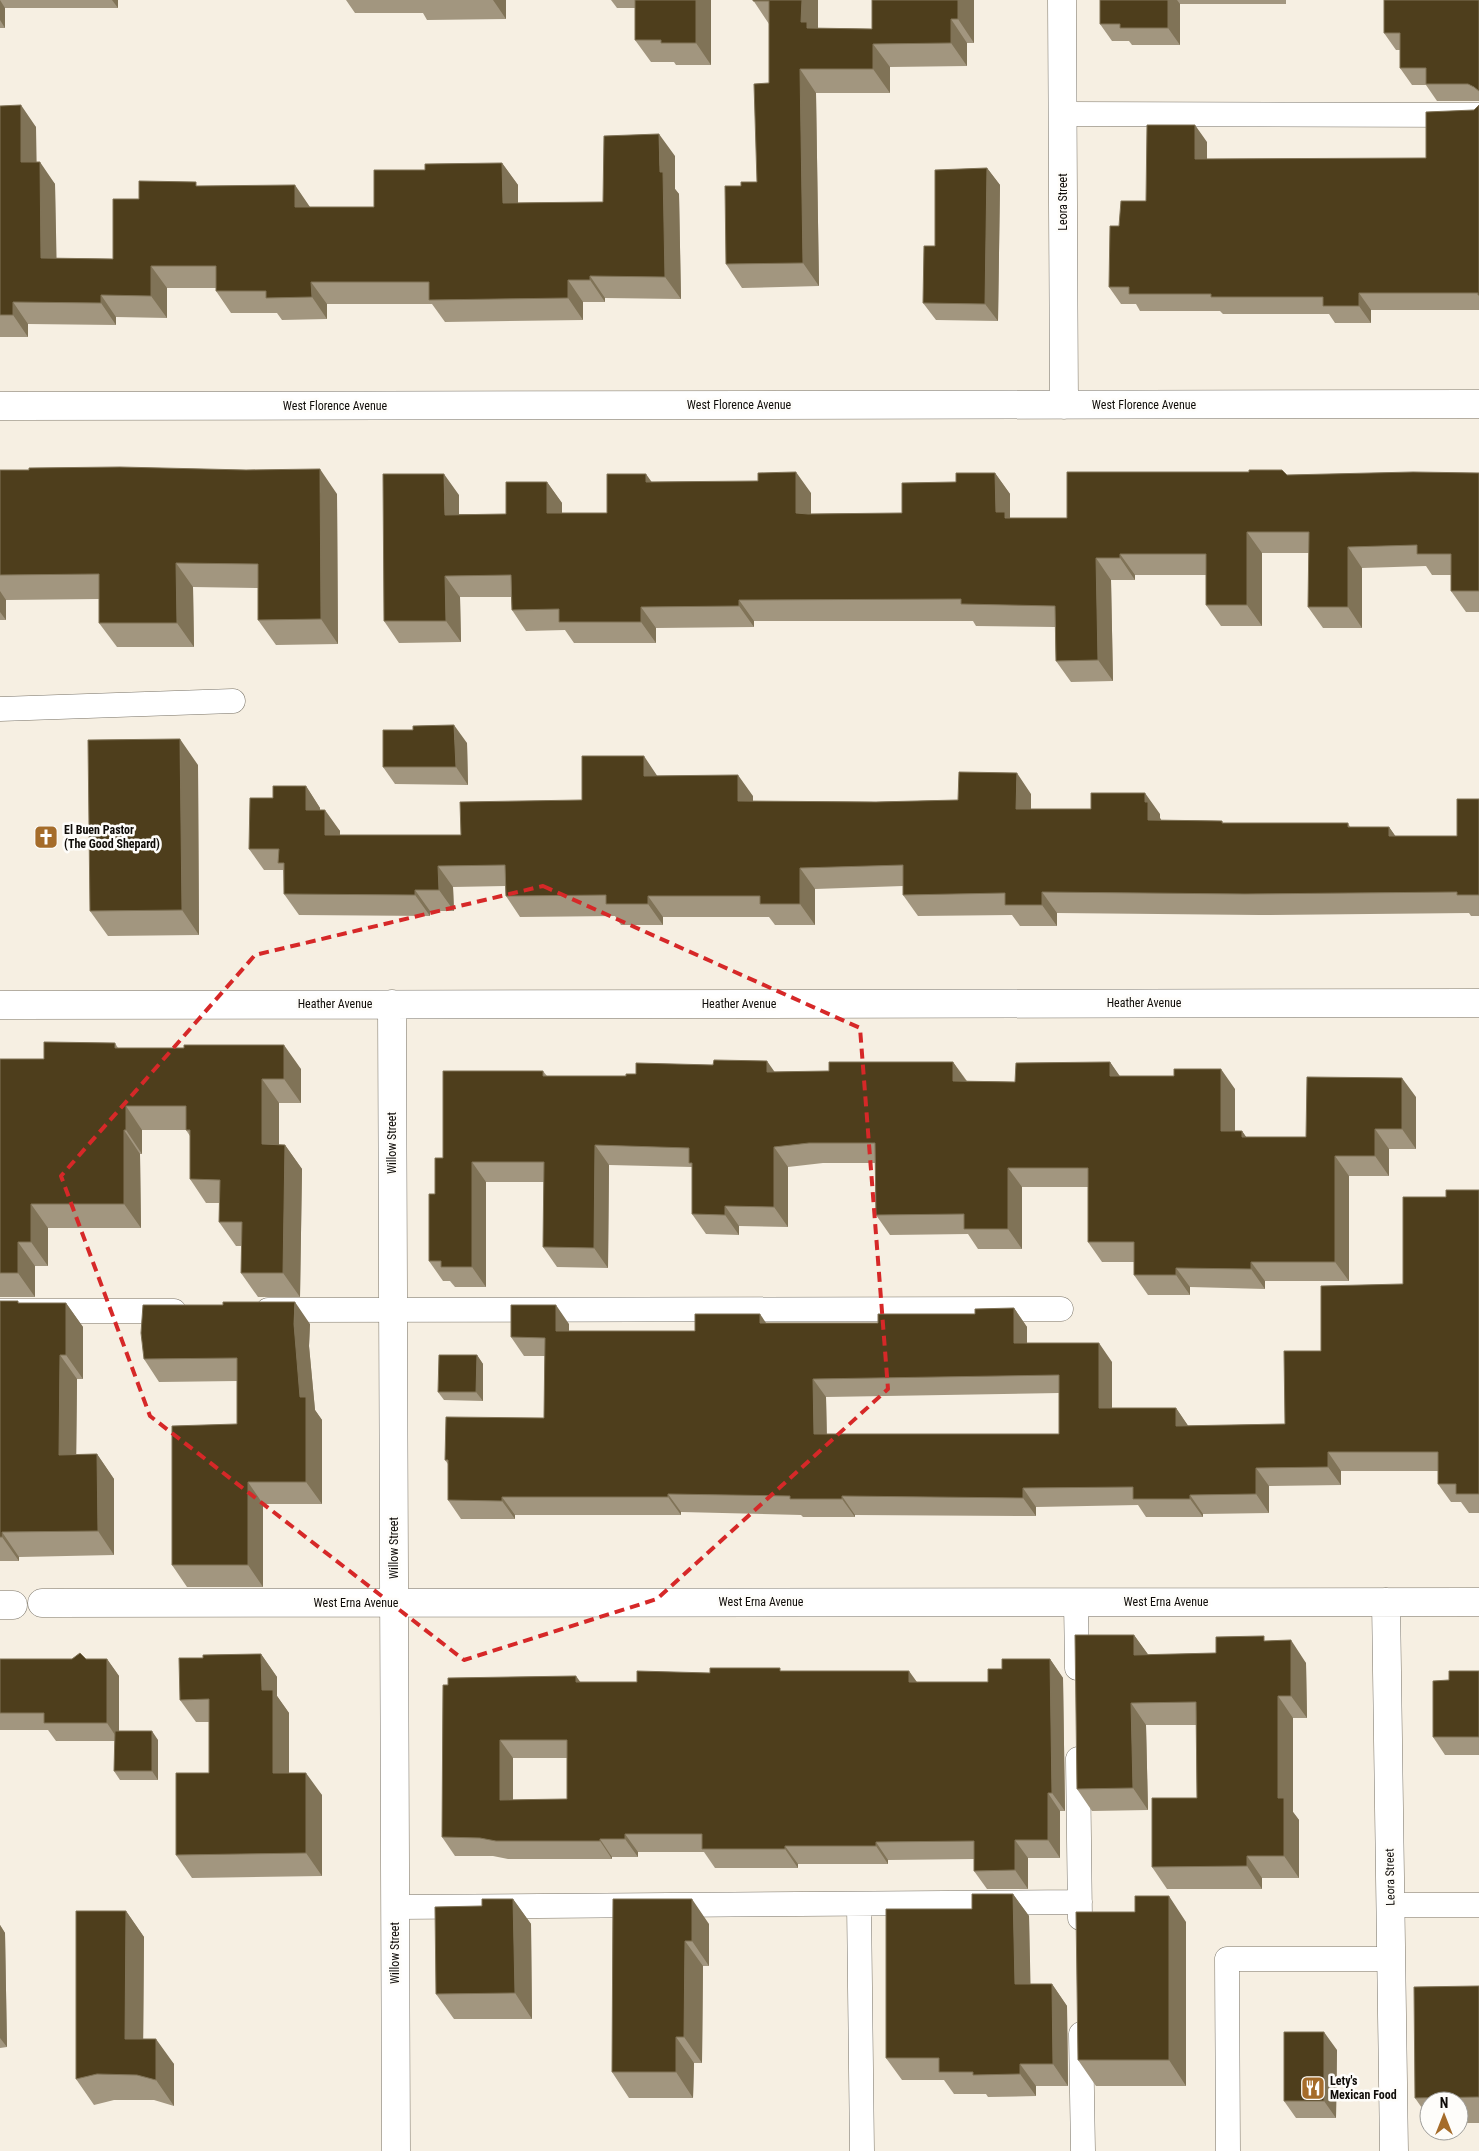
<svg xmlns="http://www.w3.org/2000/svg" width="1479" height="2151" font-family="'Roboto Condensed',sans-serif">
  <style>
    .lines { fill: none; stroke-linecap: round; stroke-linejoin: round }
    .lane-casing { stroke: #797367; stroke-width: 25 }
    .street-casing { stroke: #797367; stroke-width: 29 }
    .lane { stroke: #fff; stroke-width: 24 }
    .street { stroke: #fff; stroke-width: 28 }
    .wall { fill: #a2967f; fill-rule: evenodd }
    .shaded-wall { fill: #807357 }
    .building { fill: #4e3e1c; stroke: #807357; fill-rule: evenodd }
    .marked { fill: none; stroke: #d62828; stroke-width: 4; stroke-dasharray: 10 6; stroke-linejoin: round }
    .labels { text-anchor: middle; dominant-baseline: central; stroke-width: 5; stroke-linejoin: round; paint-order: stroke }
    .street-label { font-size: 12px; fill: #0f0c08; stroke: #fefdfa }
    .poi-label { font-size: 12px; font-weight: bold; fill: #0f0c08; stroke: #fefdfa; text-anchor: start }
  </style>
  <rect width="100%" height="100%" fill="#f6efe2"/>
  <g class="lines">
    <g class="lane-casing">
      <path id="lane" d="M 1062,114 L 1479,115
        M 0,709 L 233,701
        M 268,1310 L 1061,1309
        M 0,1311 L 174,1311
        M 1076,1602 L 1077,1668
        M 1078,1759 L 1080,1918
        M 859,1904 L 862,2151
        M 1391,1905 L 1479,1905
        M 395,1907 L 1080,1902
        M 1081,2034 L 1083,2151
        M 1228,2151 L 1227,1959 L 1391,1959"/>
    </g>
    <g class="street-casing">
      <path id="street" d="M 1062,0 L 1064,405
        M 0,406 L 1479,404
        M 392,1004 L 396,2151
        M 0,1005 L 1479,1003
        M 1386,1602 L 1394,2151
        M 42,1603 L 1479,1602
        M 0,1605 L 13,1605"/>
    </g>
    <use href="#lane" class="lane"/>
    <use href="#street" class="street"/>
  </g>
  <path class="wall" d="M 0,0 L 118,0 L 118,8 L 5,8 L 5,28 L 0,28 Z
    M 346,0 L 506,0 L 506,19 L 427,20 L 423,13 L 355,13 Z
    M 611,0 L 711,0 L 711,65 L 676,65 L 674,62 L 651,62 L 635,40 L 635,8 L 617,8 Z
    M 753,0 L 818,0 L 818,28 L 872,29 L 974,0 L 974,43 L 967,43 L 967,66 L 890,67 L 890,93 L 816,93 L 819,286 L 742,288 L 726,264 L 741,186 L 757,182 L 769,83 L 769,24 Z
    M 1100,0 L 1286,0 L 1286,4 L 1180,4 L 1180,45 L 1132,45 L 1129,41 L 1112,41 L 1100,24 Z
    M 1479,0 L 1479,101 L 1437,101 L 1426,85 L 1412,85 L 1400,68 L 1400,50 L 1396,50 L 1384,33 Z
    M 1479,105 L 1479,310 L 1371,310 L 1371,323 L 1335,323 L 1329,314 L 1223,314 L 1220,311 L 1140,311 L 1136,304 L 1121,304 L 1109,287 L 1119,226 L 1146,201 L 1207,142 L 1207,159 L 1426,158 Z
    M 0,106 L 36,127 L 36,162 L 55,184 L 56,258 L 113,259 L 139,199 L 199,186 L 310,207 L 374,207 L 425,170 L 502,163 L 518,185 L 518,203 L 603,202 L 675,156 L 675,189 L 679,194 L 681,299 L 605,298 L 605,302 L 583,302 L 583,320 L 445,322 L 432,304 L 327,304 L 327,319 L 282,320 L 277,313 L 231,313 L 216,291 L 216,288 L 167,288 L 167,318 L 116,317 L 116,325 L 28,324 L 28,337 L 0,337 Z
    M 987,168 L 1000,185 L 998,321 L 936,320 L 923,303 L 935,246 Z
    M 0,470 L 337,494 L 338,644 L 276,645 L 258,620 L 258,588 L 193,587 L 194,647 L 117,647 L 99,623 L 99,599 L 6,600 L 6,620 L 0,620 Z
    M 995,473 L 1010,494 L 1010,518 L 1067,518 L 1287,475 L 1479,473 L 1479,612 L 1466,612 L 1451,591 L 1451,575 L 1432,575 L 1426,566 L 1362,568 L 1362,628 L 1323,628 L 1308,607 L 1309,553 L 1262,553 L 1262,626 L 1221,626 L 1206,605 L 1206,575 L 1135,575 L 1135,580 L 1111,580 L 1113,681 L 1071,682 L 1056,661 L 1055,627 L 976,626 L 973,621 L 754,621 L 754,627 L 656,628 L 656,643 L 574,643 L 565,630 L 526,631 L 512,610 L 511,597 L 460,597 L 461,642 L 399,643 L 384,621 L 459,495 L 459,514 L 506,514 L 547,482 L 562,503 L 562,513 L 607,513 L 652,482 L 811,493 L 811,514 L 902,513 L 956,482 Z
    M 413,730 L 467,743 L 468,785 L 395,784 L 383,767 Z
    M 198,765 L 199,935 L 108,936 L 90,911 Z
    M 657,776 L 753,796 L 753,801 L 876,802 L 958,800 L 1031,794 L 1031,809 L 1160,814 L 1160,818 L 1161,820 L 1222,821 L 1223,823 L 1348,823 L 1350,827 L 1389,827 L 1395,836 L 1457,836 L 1479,799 L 1479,916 L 1471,916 L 1469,913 L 1259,915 L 1057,913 L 1057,926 L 1020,926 L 1012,915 L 918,916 L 903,895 L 903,886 L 815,889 L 815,925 L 775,925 L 769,917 L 663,917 L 663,925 L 621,925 L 615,916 L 520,917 L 506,896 L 505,886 L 453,887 L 454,911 L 430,911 L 430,916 L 299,915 L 284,894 L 283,870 L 264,870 L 249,849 L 273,798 L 306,786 L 320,808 L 320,810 L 340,831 L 340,835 L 461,835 L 582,800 Z
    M 115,1043 L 118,1048 L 301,1069 L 301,1103 L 279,1103 L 279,1145 L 285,1145 L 302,1169 L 300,1297 L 258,1297 L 241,1273 L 241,1246 L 236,1246 L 219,1222 L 219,1203 L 206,1203 L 190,1179 L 190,1136 L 186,1130 L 142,1130 L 142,1154 L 140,1154 L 141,1228 L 48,1228 L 48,1266 L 35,1266 L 35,1297 L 0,1297 L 0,1059 L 44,1059 Z
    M 953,1062 L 967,1081 L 1015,1082 L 1110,1062 L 1119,1076 L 1235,1089 L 1235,1131 L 1242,1131 L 1246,1137 L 1306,1137 L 1416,1097 L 1416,1149 L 1389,1149 L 1389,1176 L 1349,1176 L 1349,1281 L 1265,1281 L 1265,1289 L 1190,1287 L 1190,1295 L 1148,1295 L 1134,1275 L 1134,1262 L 1102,1262 L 1088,1242 L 1088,1187 L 1022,1187 L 1022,1249 L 978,1249 L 968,1234 L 890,1235 L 876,1215 L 875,1163 L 823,1163 L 788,1167 L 788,1227 L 739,1226 L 739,1235 L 706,1234 L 692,1214 L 692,1167 L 609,1165 L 608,1268 L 557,1267 L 543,1247 L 544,1182 L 486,1182 L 486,1287 L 455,1287 L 450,1281 L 443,1281 L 429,1261 L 435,1194 L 443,1158 L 543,1071 L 547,1076 L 626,1076 L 829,1071 Z
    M 1479,1190 L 1479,1513 L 1469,1513 L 1461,1502 L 1451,1502 L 1438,1484 L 1438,1471 L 1341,1471 L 1341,1485 L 1269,1486 L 1269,1513 L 1203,1514 L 1203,1517 L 1146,1517 L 1138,1505 L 1036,1507 L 1036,1516 L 855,1515 L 855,1517 L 803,1517 L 801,1515 L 681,1512 L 681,1515 L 515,1515 L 515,1519 L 461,1519 L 448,1500 L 448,1464 L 445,1460 L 544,1418 L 545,1356 L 524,1356 L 511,1337 L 569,1324 L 569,1331 L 695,1331 L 766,1323 L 878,1323 L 975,1314 L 1014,1308 L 1027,1327 L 1027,1343 L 1112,1362 L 1112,1408 L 1176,1408 L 1188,1426 L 1285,1424 L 1321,1351 L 1403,1284 L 1446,1197 ZM 1059,1393 L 1059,1434 L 827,1434 L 826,1397 Z
    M 0,1301 L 20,1303 L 66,1303 L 83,1327 L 83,1379 L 77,1379 L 76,1455 L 97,1454 L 114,1479 L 114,1555 L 19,1557 L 19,1561 L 0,1561 Z
    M 310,1324 L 309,1346 L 315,1410 L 322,1420 L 322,1504 L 263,1504 L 263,1587 L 187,1587 L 172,1565 L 237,1424 L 237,1381 L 159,1382 L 144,1359 Z
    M 477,1355 L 483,1364 L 483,1401 L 444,1400 L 438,1392 Z
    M 1134,1635 L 1148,1655 L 1216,1653 L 1267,1641 L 1306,1663 L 1307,1718 L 1293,1718 L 1293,1812 L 1299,1820 L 1299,1878 L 1262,1878 L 1262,1889 L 1167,1889 L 1152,1867 L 1197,1798 L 1196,1725 L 1146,1725 L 1148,1810 L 1092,1811 L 1077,1789 Z
    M 261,1654 L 277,1677 L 277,1696 L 289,1713 L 289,1773 L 322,1795 L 322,1876 L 192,1878 L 176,1855 L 209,1773 L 209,1722 L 196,1722 L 180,1700 L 203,1658 Z
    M 0,1659 L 107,1659 L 119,1676 L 119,1731 L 158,1740 L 158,1780 L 120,1780 L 114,1771 L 115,1741 L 56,1741 L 48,1730 L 0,1730 Z
    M 1050,1659 L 1063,1678 L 1065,1811 L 1060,1811 L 1060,1858 L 1028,1858 L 1028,1889 L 987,1889 L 974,1871 L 974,1859 L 888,1860 L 888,1864 L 798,1864 L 798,1868 L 715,1868 L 704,1852 L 638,1852 L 638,1857 L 612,1857 L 612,1859 L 508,1859 L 493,1856 L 455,1856 L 442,1837 L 443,1685 L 580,1682 L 637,1682 L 710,1673 L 783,1671 L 917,1682 L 988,1682 L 1002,1669 ZM 513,1758 L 567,1758 L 567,1799 L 513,1800 Z
    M 1479,1671 L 1479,1755 L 1445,1755 L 1433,1737 L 1449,1680 Z
    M 1013,1894 L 1029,1916 L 1030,1984 L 1052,1984 L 1067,2006 L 1068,2086 L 1036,2086 L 1036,2096 L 988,2097 L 986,2094 L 954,2094 L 944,2080 L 902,2080 L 886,2058 L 972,1909 Z
    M 513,1899 L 531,1924 L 532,2019 L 454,2019 L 436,1994 L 482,1906 Z
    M 613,1899 L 709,1924 L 709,1966 L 703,1966 L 702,2063 L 694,2063 L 693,2098 L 629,2098 L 612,2072 Z
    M 126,1911 L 144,1937 L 143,2039 L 174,2064 L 174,2106 L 154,2100 L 114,2100 L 94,2105 L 76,2079 Z
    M 1135,1912 L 1186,1922 L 1186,2086 L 1096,2086 L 1078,2060 Z
    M 0,1925 L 5,1933 L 7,2047 L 0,2048 Z
    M 1479,1986 L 1479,2123 L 1459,2123 L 1459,2101 L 1429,2101 L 1429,2118 L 1415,2098 Z
    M 1337,2050 L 1336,2118 L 1296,2118 L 1284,2101 Z"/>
  <path class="shaded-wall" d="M 0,0 L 5,8 L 5,28 L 0,20 Z
    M 112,0 L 118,0 L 118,8 Z
    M 493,0 L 506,0 L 506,19 Z
    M 696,0 L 711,0 L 711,65 L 696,43 Z
    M 802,0 L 818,0 L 818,37 L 801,22 Z
    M 958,0 L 974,0 L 974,43 L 958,19 Z
    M 1168,0 L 1177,0 L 1180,4 L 1180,45 L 1168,28 Z
    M 951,19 L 967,43 L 967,66 L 951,43 Z
    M 873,44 L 890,67 L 890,93 L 873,69 Z
    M 800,69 L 816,93 L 819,286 L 803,263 Z
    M 21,105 L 36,127 L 37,184 L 21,162 Z
    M 1195,125 L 1207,142 L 1207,176 L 1195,159 Z
    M 659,134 L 675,156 L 675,189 L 679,194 L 681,299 L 665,277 L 660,172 Z
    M 40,162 L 55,184 L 57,280 L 41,258 Z
    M 502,163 L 518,185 L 518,225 L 503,203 Z
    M 987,168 L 1000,185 L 998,321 L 985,304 Z
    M 295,185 L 310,207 L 295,207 Z
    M 151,266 L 167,288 L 167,318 L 151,296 Z
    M 590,276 L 605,298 L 605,302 L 590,280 Z
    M 568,280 L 583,302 L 583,320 L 568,298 Z
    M 311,282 L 327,304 L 327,319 L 312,297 Z
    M 1359,293 L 1371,310 L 1371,323 L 1359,306 Z
    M 101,295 L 116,317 L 116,325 L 101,303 Z
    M 13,302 L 28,324 L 28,337 L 13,315 Z
    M 320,469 L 337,494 L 338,644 L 321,619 Z
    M 796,472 L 811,493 L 811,534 L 796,513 Z
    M 995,473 L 1010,494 L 1010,520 L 996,512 Z
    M 444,474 L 459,495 L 459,536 L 445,515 Z
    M 646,474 L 661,495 L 646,482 Z
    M 547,482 L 562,503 L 562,534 L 547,513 Z
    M 1247,532 L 1262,553 L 1262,626 L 1247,605 Z
    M 1348,547 L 1362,568 L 1362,628 L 1348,607 Z
    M 1120,554 L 1135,575 L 1135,580 L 1120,558 Z
    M 1096,558 L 1111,580 L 1113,681 L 1098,660 Z
    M 176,563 L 193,587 L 194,647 L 177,623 Z
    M 445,576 L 460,597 L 461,642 L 446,621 Z
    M 0,591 L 6,600 L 6,620 L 0,612 Z
    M 739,600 L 754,621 L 754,627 L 739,606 Z
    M 641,607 L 656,628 L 656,643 L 641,622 Z
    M 454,725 L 467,743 L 468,785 L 456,767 Z
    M 180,739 L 198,765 L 199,935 L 182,910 Z
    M 644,756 L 658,777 L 644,776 Z
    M 1017,773 L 1031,794 L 1031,830 L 1016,809 Z
    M 738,775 L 753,796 L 753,822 L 738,801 Z
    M 306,786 L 320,808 L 320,831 L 306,810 Z
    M 1145,793 L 1160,814 L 1160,818 L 1163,823 L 1148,820 L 1145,802 Z
    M 325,810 L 340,831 L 339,856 L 325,835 Z
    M 1389,827 L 1404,848 L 1389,836 Z
    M 438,866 L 453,887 L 454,911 L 439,890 Z
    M 800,868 L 815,889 L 815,925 L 800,904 Z
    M 415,890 L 430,911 L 430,916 L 415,895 Z
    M 1042,892 L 1057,913 L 1057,926 L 1042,905 Z
    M 648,896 L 663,917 L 663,925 L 648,904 Z
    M 284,1045 L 301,1069 L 301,1103 L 284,1079 Z
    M 767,1061 L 781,1081 L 767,1072 Z
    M 953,1062 L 967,1082 L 953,1081 Z
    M 1110,1062 L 1124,1082 L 1110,1076 Z
    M 1221,1069 L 1235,1089 L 1235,1151 L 1221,1131 Z
    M 1402,1078 L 1416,1097 L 1416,1149 L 1402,1129 Z
    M 262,1079 L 279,1103 L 279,1169 L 262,1144 Z
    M 126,1106 L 142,1130 L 142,1154 L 126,1130 Z
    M 1375,1129 L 1389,1149 L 1389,1176 L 1375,1156 Z
    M 124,1130 L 140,1154 L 141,1228 L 124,1204 Z
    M 1242,1131 L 1256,1151 L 1242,1137 Z
    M 285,1145 L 302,1169 L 300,1297 L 283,1273 Z
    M 595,1145 L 609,1165 L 608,1268 L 594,1248 Z
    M 774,1147 L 788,1167 L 788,1227 L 774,1207 Z
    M 1335,1156 L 1349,1176 L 1349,1281 L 1335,1262 Z
    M 472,1162 L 486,1182 L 486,1287 L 472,1267 Z
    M 1008,1168 L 1022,1187 L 1022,1249 L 1008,1229 Z
    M 31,1204 L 48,1228 L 48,1266 L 31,1242 Z
    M 725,1206 L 739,1226 L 739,1235 L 725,1215 Z
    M 18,1242 L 35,1266 L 35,1297 L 18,1273 Z
    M 1251,1262 L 1265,1281 L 1265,1289 L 1251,1269 Z
    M 1176,1268 L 1190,1287 L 1190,1295 L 1176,1275 Z
    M 295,1302 L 310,1324 L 309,1346 L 315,1410 L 322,1420 L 322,1504 L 306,1482 L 294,1324 Z
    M 66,1303 L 83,1327 L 83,1379 L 66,1355 Z
    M 556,1305 L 569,1324 L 569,1349 L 556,1331 Z
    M 1014,1308 L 1027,1327 L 1027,1362 L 1014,1343 Z
    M 760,1314 L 773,1333 L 760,1323 Z
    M 1099,1343 L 1112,1362 L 1112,1427 L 1099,1408 Z
    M 60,1355 L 77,1379 L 76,1479 L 59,1455 Z
    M 477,1355 L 483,1364 L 483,1401 L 476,1392 Z
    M 813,1379 L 826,1397 L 827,1453 L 814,1434 Z
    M 1176,1408 L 1189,1427 L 1176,1426 Z
    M 1328,1452 L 1341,1471 L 1341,1485 L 1328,1467 Z
    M 97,1454 L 114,1479 L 114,1555 L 98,1531 Z
    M 1256,1468 L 1269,1486 L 1269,1513 L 1256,1494 Z
    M 248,1482 L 263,1504 L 263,1587 L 248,1565 Z
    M 1023,1488 L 1036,1507 L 1036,1516 L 1023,1498 Z
    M 668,1494 L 681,1512 L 681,1515 L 668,1497 Z
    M 1190,1495 L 1203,1514 L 1203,1517 L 1190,1499 Z
    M 842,1496 L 855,1515 L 855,1517 L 842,1499 Z
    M 502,1497 L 515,1515 L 515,1519 L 502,1501 Z
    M 2,1532 L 19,1557 L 19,1561 L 2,1537 Z
    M 1134,1635 L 1150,1657 L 1134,1655 Z
    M 1291,1640 L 1306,1663 L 1307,1718 L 1291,1696 Z
    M 261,1654 L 277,1677 L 277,1696 L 289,1713 L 289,1795 L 273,1773 L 262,1690 Z
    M 107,1659 L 119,1676 L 119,1741 L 107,1723 Z
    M 1050,1659 L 1063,1678 L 1065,1811 L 1052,1793 Z
    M 909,1671 L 922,1689 L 909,1682 Z
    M 576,1676 L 589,1694 L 576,1682 Z
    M 1278,1696 L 1293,1718 L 1293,1812 L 1299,1820 L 1299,1878 L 1284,1856 L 1278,1798 Z
    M 1131,1703 L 1146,1725 L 1148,1810 L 1133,1788 Z
    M 152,1731 L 158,1740 L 158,1780 L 152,1771 Z
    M 500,1740 L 513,1758 L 513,1818 L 500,1800 Z
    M 306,1773 L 322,1795 L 322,1876 L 306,1853 Z
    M 1048,1793 L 1060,1811 L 1060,1858 L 1048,1840 Z
    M 625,1834 L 638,1852 L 638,1857 L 625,1839 Z
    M 600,1839 L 612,1857 L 612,1859 L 600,1841 Z
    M 1015,1840 L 1028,1858 L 1028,1889 L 1015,1870 Z
    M 876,1842 L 888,1860 L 888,1864 L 876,1846 Z
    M 785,1846 L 798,1864 L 798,1868 L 785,1849 Z
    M 1247,1856 L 1262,1878 L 1262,1889 L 1247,1866 Z
    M 1013,1894 L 1029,1916 L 1031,2006 L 1015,1984 Z
    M 1169,1896 L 1186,1922 L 1186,2086 L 1169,2060 Z
    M 513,1899 L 531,1924 L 532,2019 L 515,1993 Z
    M 692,1899 L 709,1924 L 709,1966 L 692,1941 Z
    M 126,1911 L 144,1937 L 143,2064 L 125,2039 Z
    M 0,1925 L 5,1933 L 7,2047 L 0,2038 Z
    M 685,1941 L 703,1966 L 702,2063 L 684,2037 Z
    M 1052,1984 L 1067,2006 L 1068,2086 L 1053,2064 Z
    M 1324,2032 L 1337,2050 L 1336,2118 L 1324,2101 Z
    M 676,2037 L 694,2063 L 693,2098 L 676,2072 Z
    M 156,2039 L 174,2064 L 174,2106 L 156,2080 Z
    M 1020,2064 L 1036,2086 L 1036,2096 L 1020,2074 Z"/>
  <path class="building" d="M 635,0 L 696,0 L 696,43 L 661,43 L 661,40 L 635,40 Z
    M 753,0 L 802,0 L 801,22 L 807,22 L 807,28 L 872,29 L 872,0 L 958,0 L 958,19 L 951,19 L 951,43 L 873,44 L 873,69 L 800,69 L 803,263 L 726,264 L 725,186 L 741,186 L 741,182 L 757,182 L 754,84 L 769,83 L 769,1 L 753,1 Z
    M 1100,0 L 1168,0 L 1168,28 L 1120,28 L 1120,24 L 1100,24 Z
    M 1384,0 L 1479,0 L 1479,91 L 1474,87 L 1468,84 L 1426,84 L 1426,68 L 1400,68 L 1400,33 L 1384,33 Z
    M 21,105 L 21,162 L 40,162 L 41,258 L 113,259 L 113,199 L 139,199 L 139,181 L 196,182 L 196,186 L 295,185 L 295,207 L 374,207 L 374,170 L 425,170 L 425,164 L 502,163 L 503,203 L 603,202 L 604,136 L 659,134 L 660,172 L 663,172 L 665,277 L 590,276 L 590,280 L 568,280 L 568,298 L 429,300 L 429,282 L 311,282 L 312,297 L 266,298 L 266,291 L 216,291 L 216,266 L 151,266 L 151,296 L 101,295 L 101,303 L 13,302 L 13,315 L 0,315 L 0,106 Z
    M 1479,105 L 1479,295 L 1478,295 L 1478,293 L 1359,293 L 1359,306 L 1323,306 L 1323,297 L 1211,297 L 1211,294 L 1129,294 L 1129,287 L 1109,287 L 1110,226 L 1119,226 L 1121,201 L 1146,201 L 1147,125 L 1195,125 L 1195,159 L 1426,158 L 1426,112 L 1474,110 Z
    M 987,168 L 985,304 L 923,303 L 924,246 L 935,246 L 935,170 Z
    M 120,467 L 246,470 L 320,469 L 321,619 L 258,620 L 258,564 L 176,563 L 177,623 L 99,623 L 99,574 L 0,575 L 0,470 L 29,470 L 29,468 Z
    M 1249,470 L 1282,470 L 1287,475 L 1413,472 L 1479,473 L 1479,591 L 1451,591 L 1451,554 L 1417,554 L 1417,545 L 1348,547 L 1348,607 L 1308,607 L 1309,532 L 1247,532 L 1247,605 L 1206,605 L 1206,554 L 1120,554 L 1120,558 L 1096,558 L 1098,660 L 1056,661 L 1055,606 L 961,604 L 961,599 L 739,600 L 739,606 L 641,607 L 641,622 L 559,622 L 559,609 L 512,610 L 511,575 L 445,576 L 446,621 L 384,621 L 383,474 L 444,474 L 445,515 L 506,514 L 506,482 L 547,482 L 547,513 L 607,513 L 607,474 L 646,474 L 646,482 L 758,481 L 758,473 L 796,472 L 796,513 L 808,514 L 902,513 L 902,483 L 956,482 L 956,473 L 995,473 L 996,512 L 1005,512 L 1005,518 L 1067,518 L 1067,472 L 1249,472 Z
    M 454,725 L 456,767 L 383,767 L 383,730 L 413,730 L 413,726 Z
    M 180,739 L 182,910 L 90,911 L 88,740 Z
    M 582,756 L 644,756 L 644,776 L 738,775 L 738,801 L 876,802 L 958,800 L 959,772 L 1017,773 L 1016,809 L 1091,809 L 1091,793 L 1145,793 L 1145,802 L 1148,802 L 1148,820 L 1222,821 L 1222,823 L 1348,823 L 1348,827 L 1389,827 L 1389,836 L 1457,836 L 1457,799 L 1479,799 L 1479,895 L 1457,895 L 1457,892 L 1245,894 L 1042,892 L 1042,905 L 1005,905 L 1005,893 L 903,895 L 903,865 L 800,868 L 800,904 L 760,904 L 760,896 L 648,896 L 648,904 L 606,904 L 606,895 L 506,896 L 505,865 L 438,866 L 439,890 L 415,890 L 415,895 L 284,894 L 284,863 L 278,863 L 279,849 L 249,849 L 250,798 L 273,798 L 273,786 L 306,786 L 306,810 L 325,810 L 325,835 L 461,835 L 460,802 L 582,800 Z
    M 44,1042 L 115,1043 L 115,1048 L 184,1048 L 184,1045 L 284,1045 L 284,1079 L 262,1079 L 262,1144 L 285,1145 L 283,1273 L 241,1273 L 242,1222 L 219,1222 L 220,1180 L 190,1179 L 190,1130 L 186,1130 L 186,1106 L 126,1106 L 126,1130 L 124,1130 L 124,1204 L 31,1204 L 31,1242 L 18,1242 L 18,1273 L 0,1273 L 0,1059 L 44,1059 Z
    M 714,1060 L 767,1061 L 767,1072 L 829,1071 L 829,1062 L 953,1062 L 953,1081 L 1015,1082 L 1016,1063 L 1110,1062 L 1110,1076 L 1174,1076 L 1174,1069 L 1221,1069 L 1221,1131 L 1242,1131 L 1242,1137 L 1306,1137 L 1307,1077 L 1402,1078 L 1402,1129 L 1375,1129 L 1375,1156 L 1335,1156 L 1335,1262 L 1251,1262 L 1251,1269 L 1176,1268 L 1176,1275 L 1134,1275 L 1134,1242 L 1088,1242 L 1088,1168 L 1008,1168 L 1008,1229 L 964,1229 L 964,1214 L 876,1215 L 875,1143 L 809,1143 L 774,1147 L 774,1207 L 725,1206 L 725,1215 L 692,1214 L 692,1163 L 689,1163 L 689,1148 L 595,1145 L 594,1248 L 543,1247 L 544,1162 L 472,1162 L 472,1267 L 441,1267 L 441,1261 L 429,1261 L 429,1194 L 435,1194 L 435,1158 L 443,1158 L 443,1071 L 543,1071 L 543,1076 L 626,1076 L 626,1074 L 636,1074 L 636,1063 L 713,1065 Z
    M 1446,1190 L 1479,1190 L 1479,1494 L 1456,1494 L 1456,1484 L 1438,1484 L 1438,1452 L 1328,1452 L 1328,1467 L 1256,1468 L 1256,1494 L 1190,1495 L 1190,1499 L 1133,1499 L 1133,1487 L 1023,1488 L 1023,1498 L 842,1496 L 842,1499 L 790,1499 L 790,1496 L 668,1494 L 668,1497 L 502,1497 L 502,1501 L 448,1500 L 448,1460 L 445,1460 L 446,1417 L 544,1418 L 545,1338 L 511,1337 L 511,1305 L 556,1305 L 556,1331 L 695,1331 L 695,1314 L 760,1314 L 760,1323 L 878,1323 L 878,1314 L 975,1314 L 975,1309 L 1014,1308 L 1014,1343 L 1099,1343 L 1099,1408 L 1176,1408 L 1176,1426 L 1285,1424 L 1284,1351 L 1321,1351 L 1321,1286 L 1403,1284 L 1403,1197 L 1446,1197 ZM 1059,1375 L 1059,1434 L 814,1434 L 813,1379 Z
    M 0,1301 L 18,1301 L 18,1303 L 66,1303 L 66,1355 L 60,1355 L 59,1455 L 97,1454 L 98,1531 L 2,1532 L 2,1537 L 0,1537 Z
    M 223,1302 L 295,1302 L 294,1324 L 300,1397 L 306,1397 L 306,1482 L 248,1482 L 248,1565 L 172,1565 L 172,1426 L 237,1424 L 237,1358 L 144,1359 L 141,1333 L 143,1305 L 223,1305 Z
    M 439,1355 L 477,1355 L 476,1392 L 438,1392 Z
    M 1075,1635 L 1134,1635 L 1134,1655 L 1216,1653 L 1216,1637 L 1264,1636 L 1264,1641 L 1291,1640 L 1291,1696 L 1278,1696 L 1278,1798 L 1284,1798 L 1284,1856 L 1247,1856 L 1247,1866 L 1152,1867 L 1152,1798 L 1197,1798 L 1196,1702 L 1131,1703 L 1133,1788 L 1077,1789 Z
    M 80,1653 L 86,1659 L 107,1659 L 107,1723 L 44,1723 L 44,1713 L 0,1713 L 0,1659 L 72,1659 Z
    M 261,1654 L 262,1690 L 273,1690 L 273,1773 L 306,1773 L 306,1853 L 176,1855 L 176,1773 L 209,1773 L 209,1699 L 180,1700 L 179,1658 L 203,1658 L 203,1655 Z
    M 1002,1659 L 1050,1659 L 1052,1793 L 1048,1793 L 1048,1840 L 1015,1840 L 1015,1870 L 974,1871 L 974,1841 L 876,1842 L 876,1846 L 785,1846 L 785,1849 L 702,1849 L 702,1834 L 625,1834 L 625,1839 L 600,1839 L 600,1841 L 496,1841 L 480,1838 L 442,1837 L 443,1685 L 448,1685 L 448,1678 L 576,1676 L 576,1682 L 637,1682 L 637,1671 L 710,1673 L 710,1668 L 780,1668 L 780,1671 L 909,1671 L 909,1682 L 988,1682 L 988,1669 L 1002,1669 ZM 500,1740 L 567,1740 L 567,1799 L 500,1800 Z
    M 1449,1671 L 1479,1671 L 1479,1737 L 1433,1737 L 1433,1681 L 1449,1680 Z
    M 115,1731 L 152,1731 L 152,1771 L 114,1771 Z
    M 972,1894 L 1013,1894 L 1015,1984 L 1052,1984 L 1053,2064 L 1020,2064 L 1020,2074 L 973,2075 L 973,2072 L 939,2072 L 939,2058 L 886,2058 L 886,1909 L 972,1909 Z
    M 1135,1896 L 1169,1896 L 1169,2060 L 1078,2060 L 1076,1912 L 1135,1912 Z
    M 482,1899 L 513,1899 L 515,1993 L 436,1994 L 435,1907 L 482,1906 Z
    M 613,1899 L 692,1899 L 692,1941 L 685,1941 L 684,2037 L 676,2037 L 676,2072 L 612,2072 Z
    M 76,1911 L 126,1911 L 125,2039 L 156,2039 L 156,2080 L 137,2075 L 97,2074 L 76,2079 Z
    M 1479,1986 L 1479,2097 L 1415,2098 L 1414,1987 Z
    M 1284,2032 L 1324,2032 L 1324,2101 L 1284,2101 Z"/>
  <path class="marked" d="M 543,886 L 860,1028 L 888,1389 L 657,1599 L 464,1660 L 150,1416 L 61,1176 L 255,955 Z"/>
  <defs>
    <g id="church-square" transform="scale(1.25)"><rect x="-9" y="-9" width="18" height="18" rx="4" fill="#a56c2a" stroke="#fefdfa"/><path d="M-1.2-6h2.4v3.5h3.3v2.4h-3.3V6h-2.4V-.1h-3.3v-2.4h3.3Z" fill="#fff"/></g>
    <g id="restaurant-square" transform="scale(1.25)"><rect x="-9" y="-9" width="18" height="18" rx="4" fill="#a56c2a" stroke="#fefdfa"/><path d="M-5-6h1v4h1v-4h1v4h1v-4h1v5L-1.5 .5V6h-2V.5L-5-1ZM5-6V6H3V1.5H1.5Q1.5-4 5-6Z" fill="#fff"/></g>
  </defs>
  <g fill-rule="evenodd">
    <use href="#church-square" x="46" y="837"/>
    <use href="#restaurant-square" x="1313" y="2088"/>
  </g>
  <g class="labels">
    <g class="street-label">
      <text transform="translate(1063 202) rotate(-90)">Leora Street</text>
      <text x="739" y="405">West Florence Avenue</text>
      <text x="1144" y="405">West Florence Avenue</text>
      <text x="335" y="406">West Florence Avenue</text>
      <text x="1144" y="1003">Heather Avenue</text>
      <text x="335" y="1004">Heather Avenue</text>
      <text x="739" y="1004">Heather Avenue</text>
      <text transform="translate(392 1143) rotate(-90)">Willow Street</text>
      <text transform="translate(394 1548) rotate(-90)">Willow Street</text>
      <text x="761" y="1602">West Erna Avenue</text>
      <text x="1166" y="1602">West Erna Avenue</text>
      <text x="356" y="1603">West Erna Avenue</text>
      <text transform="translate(1390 1877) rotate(-91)">Leora Street</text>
      <text transform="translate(395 1953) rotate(-90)">Willow Street</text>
    </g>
    <g class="poi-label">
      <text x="64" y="830">El Buen Pastor<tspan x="64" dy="14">(The Good Shepard)</tspan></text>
      <text x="1330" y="2081">Lety's<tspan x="1330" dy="14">Mexican Food</tspan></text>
    </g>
  </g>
  <g transform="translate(1444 2116)"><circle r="24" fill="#fefdfa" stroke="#9e9d99"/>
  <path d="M0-4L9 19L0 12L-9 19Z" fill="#a56c2a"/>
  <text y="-8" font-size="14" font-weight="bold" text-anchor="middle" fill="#0f0c08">N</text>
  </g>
</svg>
